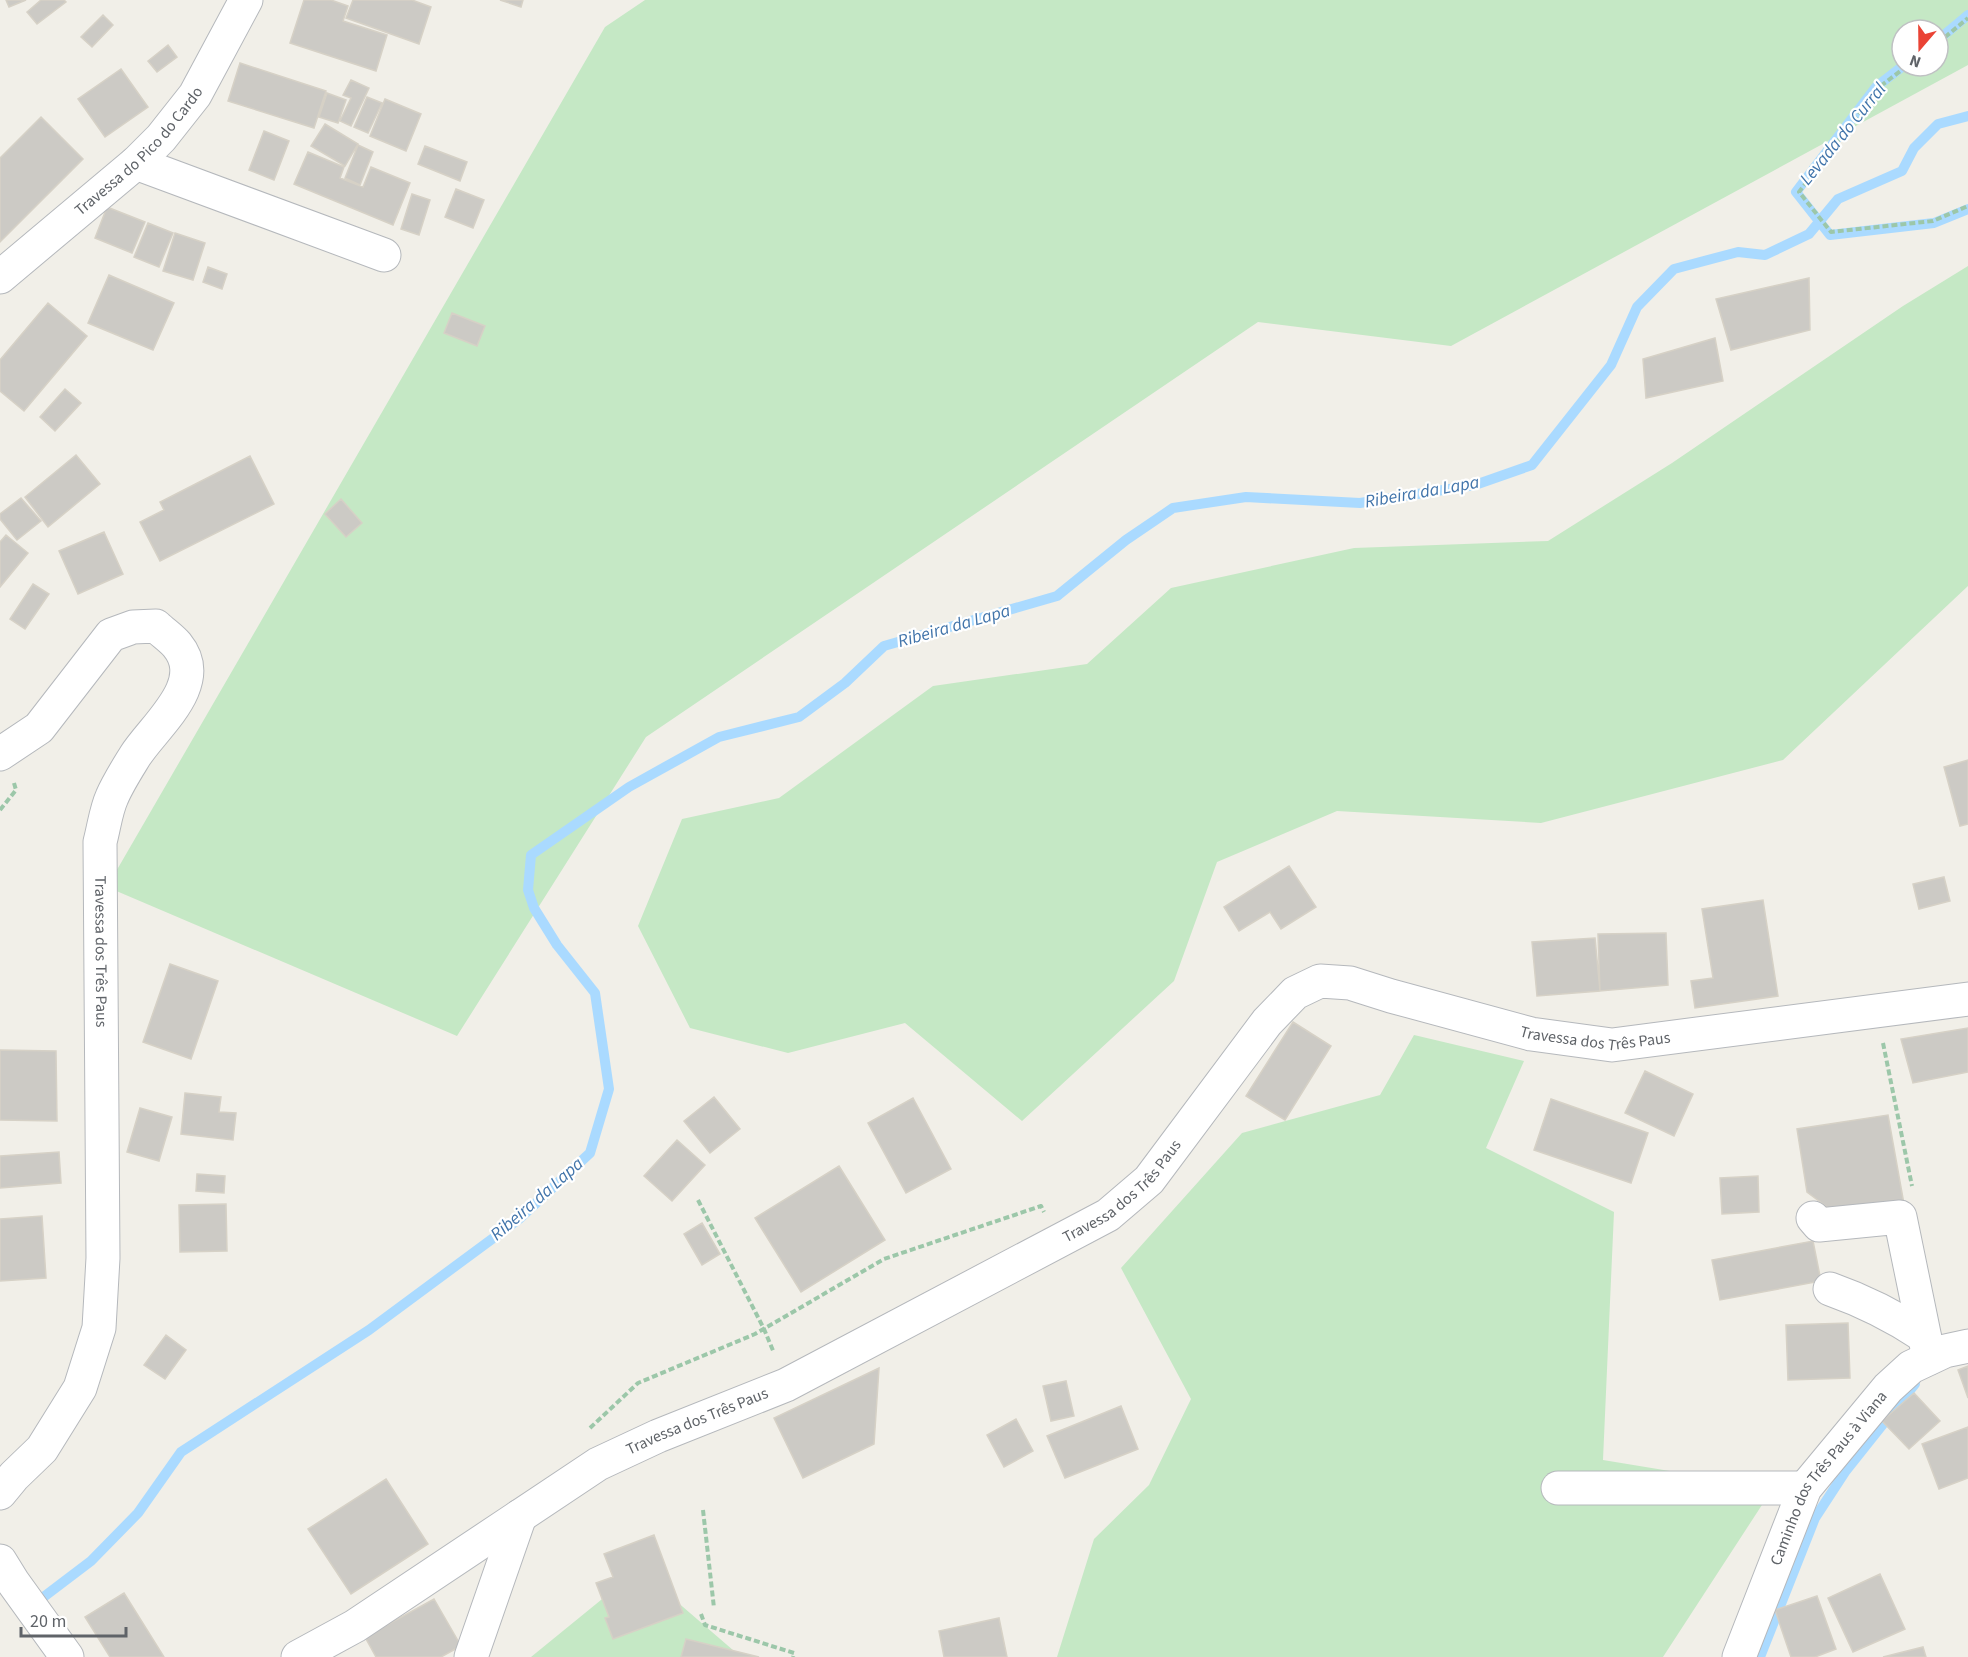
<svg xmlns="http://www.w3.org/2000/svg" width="1968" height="1657" font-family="'Source Sans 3',sans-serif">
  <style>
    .green { fill: #c5e8c5; fill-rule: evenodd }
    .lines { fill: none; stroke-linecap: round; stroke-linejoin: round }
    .stream { stroke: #aadaff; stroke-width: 10 }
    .building { fill: #cccac5; stroke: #d6d1c6; stroke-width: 1.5 }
    .minor-casing { stroke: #b5b8bc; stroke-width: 35 }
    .path { stroke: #9cc7a9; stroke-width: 4; stroke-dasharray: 6 3; stroke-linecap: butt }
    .minor { stroke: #fff; stroke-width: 33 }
    .labels { text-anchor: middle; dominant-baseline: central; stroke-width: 4.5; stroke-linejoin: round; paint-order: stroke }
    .street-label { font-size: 16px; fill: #5f6368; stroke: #fff }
    .water-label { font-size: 18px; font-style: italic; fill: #4174aa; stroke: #fff }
  </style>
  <rect width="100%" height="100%" fill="#f1efe8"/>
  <path class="green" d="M 645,0 L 1968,0 L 1968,65 L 1451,346 L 1258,322 L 646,737 L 457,1036 L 107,887 L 605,27 ZM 1902,30 L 1938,30 L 1938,66 L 1902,66 Z
    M 1968,266 L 1968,586 L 1783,760 L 1541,823 L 1337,811 L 1217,862 L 1174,981 L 1022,1121 L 905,1023 L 788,1053 L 690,1028 L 638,926 L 682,819 L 779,798 L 933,686 L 1087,664 L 1171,588 L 1354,548 L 1548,541 L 1672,463 L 1903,306 Z
    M 1414,1035 L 1524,1061 L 1486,1148 L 1614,1212 L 1603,1460 L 1773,1488 L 1663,1657 L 1057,1657 L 1094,1539 L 1149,1485 L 1191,1399 L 1121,1268 L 1242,1133 L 1380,1095 Z
    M 639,1569 L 741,1657 L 531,1657 Z"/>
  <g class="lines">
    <path class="stream" d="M 1938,40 L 1968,15
      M 1903,66 L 1876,87 L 1796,192 L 1830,235 L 1934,223 L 1968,209
      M 33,1605 L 91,1561 L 138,1513 L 181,1452 L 369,1330 L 519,1219 L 590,1153 L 609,1089 L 595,993 L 557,945 L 534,908 L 528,890 L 531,855 L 629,787 L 719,737 L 799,717 L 845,683 L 884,646 L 1057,596 L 1126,540 L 1173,508 L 1246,497 L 1360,503 L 1475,485 L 1532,465 L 1611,365 L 1637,307 L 1674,269 L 1738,252 L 1765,255 L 1809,234 L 1838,199 L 1902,171 L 1914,148 L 1938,124 L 1968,116
      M 1760,1657 L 1815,1518 L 1845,1472 L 1915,1384"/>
  </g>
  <path class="building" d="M 6,0 L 26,0 L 9,7 Z
    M 41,0 L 64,0 L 66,2 L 37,24 L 27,12 Z
    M 304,0 L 331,0 L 348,6 L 343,21 L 387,35 L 376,71 L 290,43 Z
    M 353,0 L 412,0 L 431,7 L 419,44 L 346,18 Z
    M 500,0 L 523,0 L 521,7 Z
    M 103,15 L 113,25 L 92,47 L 81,37 Z
    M 168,45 L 177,57 L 157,72 L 148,61 Z
    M 240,63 L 326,91 L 314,128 L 228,101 Z
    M 121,69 L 148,107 L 105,137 L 78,99 Z
    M 351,80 L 369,88 L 351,126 L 340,121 L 351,98 L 343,95 Z
    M 327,93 L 346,100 L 338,123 L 319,117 Z
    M 367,97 L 382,103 L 368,133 L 354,127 Z
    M 385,99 L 421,114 L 406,151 L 370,136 Z
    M 41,117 L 83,159 L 0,242 L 0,158 Z
    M 325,124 L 358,144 L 345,166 L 311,146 Z
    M 264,131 L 289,141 L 274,180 L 249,170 Z
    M 358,145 L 373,152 L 360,185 L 345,178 Z
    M 425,146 L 467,162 L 460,181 L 418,164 Z
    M 308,152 L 344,167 L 340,178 L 363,187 L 371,167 L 410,183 L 393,225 L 294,184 Z
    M 456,189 L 484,200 L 473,228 L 445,217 Z
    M 412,194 L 430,200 L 419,235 L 401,229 Z
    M 107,207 L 145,222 L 132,253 L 95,238 Z
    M 148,223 L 173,233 L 159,267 L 134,257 Z
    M 175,233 L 205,243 L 193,280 L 163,271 Z
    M 208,267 L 227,274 L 222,289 L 203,282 Z
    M 109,275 L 174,303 L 153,350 L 88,323 Z
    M 1809,278 L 1810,330 L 1731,350 L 1716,299 Z
    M 48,303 L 87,336 L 24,411 L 0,391 L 0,360 Z
    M 452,313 L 485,326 L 477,346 L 444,333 Z
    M 1715,338 L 1723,381 L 1646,398 L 1643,359 Z
    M 65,389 L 81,403 L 55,431 L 40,417 Z
    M 76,455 L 100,484 L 48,527 L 25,497 Z
    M 250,456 L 274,504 L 160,561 L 140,522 L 164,510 L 160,502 Z
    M 21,498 L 41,521 L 17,540 L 0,519 L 0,514 Z
    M 341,499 L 362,523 L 346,537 L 325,514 Z
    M 104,532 L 123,574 L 78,594 L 59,551 Z
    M 6,535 L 28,553 L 0,587 L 0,542 Z
    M 33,584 L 49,594 L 25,629 L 10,619 Z
    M 1968,760 L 1968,824 L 1960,826 L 1944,767 Z
    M 1289,866 L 1316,907 L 1281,929 L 1270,912 L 1239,931 L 1224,907 Z
    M 1944,877 L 1950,901 L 1919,909 L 1913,884 Z
    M 1763,900 L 1778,996 L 1695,1008 L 1691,981 L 1713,978 L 1702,909 Z
    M 1666,933 L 1668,985 L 1600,991 L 1598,934 Z
    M 1595,938 L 1600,991 L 1537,996 L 1532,942 Z
    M 170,964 L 218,981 L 191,1059 L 143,1042 Z
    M 1293,1022 L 1331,1046 L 1285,1120 L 1246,1096 Z
    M 1968,1028 L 1968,1072 L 1913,1083 L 1901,1039 Z
    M 0,1050 L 56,1051 L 57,1121 L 0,1120 Z
    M 1645,1071 L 1693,1094 L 1674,1136 L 1625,1113 Z
    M 185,1093 L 221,1097 L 219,1112 L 236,1113 L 233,1140 L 181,1134 Z
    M 714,1097 L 740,1129 L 710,1153 L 684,1121 Z
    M 913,1098 L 951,1169 L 906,1193 L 868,1123 Z
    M 1551,1099 L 1648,1133 L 1631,1183 L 1534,1150 Z
    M 140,1108 L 172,1117 L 159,1161 L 127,1152 Z
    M 1888,1115 L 1904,1204 L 1839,1216 L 1807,1192 L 1797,1129 Z
    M 677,1140 L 705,1165 L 672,1201 L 644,1176 Z
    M 59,1152 L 61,1183 L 0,1188 L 0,1156 Z
    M 839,1166 L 885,1240 L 801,1292 L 755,1218 Z
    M 197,1174 L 225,1176 L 224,1193 L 196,1191 Z
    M 1758,1176 L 1759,1212 L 1722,1214 L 1720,1178 Z
    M 226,1204 L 227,1251 L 180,1252 L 179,1205 Z
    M 42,1216 L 46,1278 L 0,1281 L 0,1219 Z
    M 702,1223 L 720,1254 L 702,1265 L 684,1234 Z
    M 1813,1241 L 1821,1281 L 1720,1300 L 1712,1260 Z
    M 1848,1323 L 1850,1378 L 1788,1380 L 1786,1325 Z
    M 166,1335 L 186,1350 L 165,1379 L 144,1365 Z
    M 1968,1366 L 1968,1398 L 1958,1370 Z
    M 879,1368 L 874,1444 L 803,1478 L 774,1418 Z
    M 1066,1381 L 1074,1416 L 1051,1421 L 1043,1386 Z
    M 1914,1393 L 1940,1421 L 1909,1449 L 1882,1421 Z
    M 1121,1406 L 1138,1449 L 1065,1478 L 1047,1436 Z
    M 1016,1419 L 1033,1451 L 1004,1467 L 987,1435 Z
    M 1968,1427 L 1968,1478 L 1939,1489 L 1922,1444 Z
    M 386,1479 L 428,1544 L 351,1594 L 308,1529 Z
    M 654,1535 L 683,1613 L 613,1639 L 605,1618 L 609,1617 L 596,1583 L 613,1577 L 604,1554 Z
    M 1880,1574 L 1905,1629 L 1853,1652 L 1828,1598 Z
    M 124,1593 L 164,1657 L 110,1657 L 85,1617 Z
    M 1817,1596 L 1836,1649 L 1815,1657 L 1791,1657 L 1775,1610 Z
    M 434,1599 L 461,1646 L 441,1657 L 376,1657 L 365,1637 Z
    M 999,1618 L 1007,1657 L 944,1657 L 939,1631 Z
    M 686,1639 L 759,1657 L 681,1657 Z
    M 1923,1647 L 1926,1657 L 1883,1657 Z"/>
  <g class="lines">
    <g class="minor-casing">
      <g id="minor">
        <path d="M 136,163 L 384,255"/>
        <path id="s1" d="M 0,277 L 136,163 L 161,138 L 195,95 L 246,0"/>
        <path id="s2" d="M 0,754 L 39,728 L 111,635 L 133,627 L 156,626 C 162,632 171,638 177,645 C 209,684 154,726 135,756 C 127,769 118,783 112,797 C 106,810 104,827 100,842 L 103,1258 L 99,1328 L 80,1388 L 42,1449 L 14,1476 L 0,1493"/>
        <path d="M 1813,1218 L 1819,1225 L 1900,1217 L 1929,1358"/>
        <path d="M 1830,1289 C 1864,1301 1894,1316 1924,1336"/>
        <path d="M 1558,1488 L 1805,1488"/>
        <path d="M 0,1561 L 13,1582 L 67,1657"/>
        <path id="s3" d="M 298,1657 L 355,1626 L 598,1464 L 658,1436 L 786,1385 L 1108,1215 L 1149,1180 L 1267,1022 L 1295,993 L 1320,981 L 1350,983 L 1391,996 L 1531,1034 L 1612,1045 L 1968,999"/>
        <path d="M 471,1657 L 520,1516"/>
        <path id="s4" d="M 1739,1657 L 1805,1488 L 1888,1388 L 1911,1367 L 1945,1351 L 1968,1346"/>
      </g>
    </g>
    <path class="path" d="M 1938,43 L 1968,18
      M 1907,66 L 1878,88 L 1799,192 L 1831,232 L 1933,221 L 1968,206
      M 0,810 L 16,790 L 14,783
      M 1883,1043 L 1912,1186
      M 698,1200 L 764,1329 L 774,1353
      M 590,1428 L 638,1383 L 755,1334 L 884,1259 L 1041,1206 L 1044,1212
      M 703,1510 L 714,1608
      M 701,1614 L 705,1625 L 794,1653 L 793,1657"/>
    <use href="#minor" class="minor"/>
  </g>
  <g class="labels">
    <g class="street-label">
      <text stroke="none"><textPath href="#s1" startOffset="188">Travessa do Pico do Cardo</textPath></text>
      <text stroke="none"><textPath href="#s2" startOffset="572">Travessa dos Três Paus</textPath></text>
      <text stroke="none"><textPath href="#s3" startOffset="1527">Travessa dos Três Paus</textPath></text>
      <text stroke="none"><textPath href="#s3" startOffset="951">Travessa dos Três Paus</textPath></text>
      <text stroke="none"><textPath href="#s3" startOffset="465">Travessa dos Três Paus</textPath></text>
      <text stroke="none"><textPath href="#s4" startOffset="202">Caminho dos Três Paus à Viana</textPath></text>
    </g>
    <g class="water-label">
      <text transform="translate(1843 134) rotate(-51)">Levada do Curral</text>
      <text transform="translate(1422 492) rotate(-10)">Ribeira da Lapa</text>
      <text transform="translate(954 626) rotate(-16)">Ribeira da Lapa</text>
      <text transform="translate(537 1199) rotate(-41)">Ribeira da Lapa</text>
    </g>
  </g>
  <g transform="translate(1920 48) rotate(200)"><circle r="28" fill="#ffffff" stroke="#bfc1c3" stroke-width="1.5"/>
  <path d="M0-4.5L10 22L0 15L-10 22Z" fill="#ea4335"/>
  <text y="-9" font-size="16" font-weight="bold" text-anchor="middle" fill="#5f6368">N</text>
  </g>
  <path d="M21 1627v9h105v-9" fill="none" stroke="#5f6368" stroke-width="3"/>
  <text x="30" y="1627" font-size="18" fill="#5f6368" stroke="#ffffff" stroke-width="4.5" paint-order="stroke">20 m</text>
</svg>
